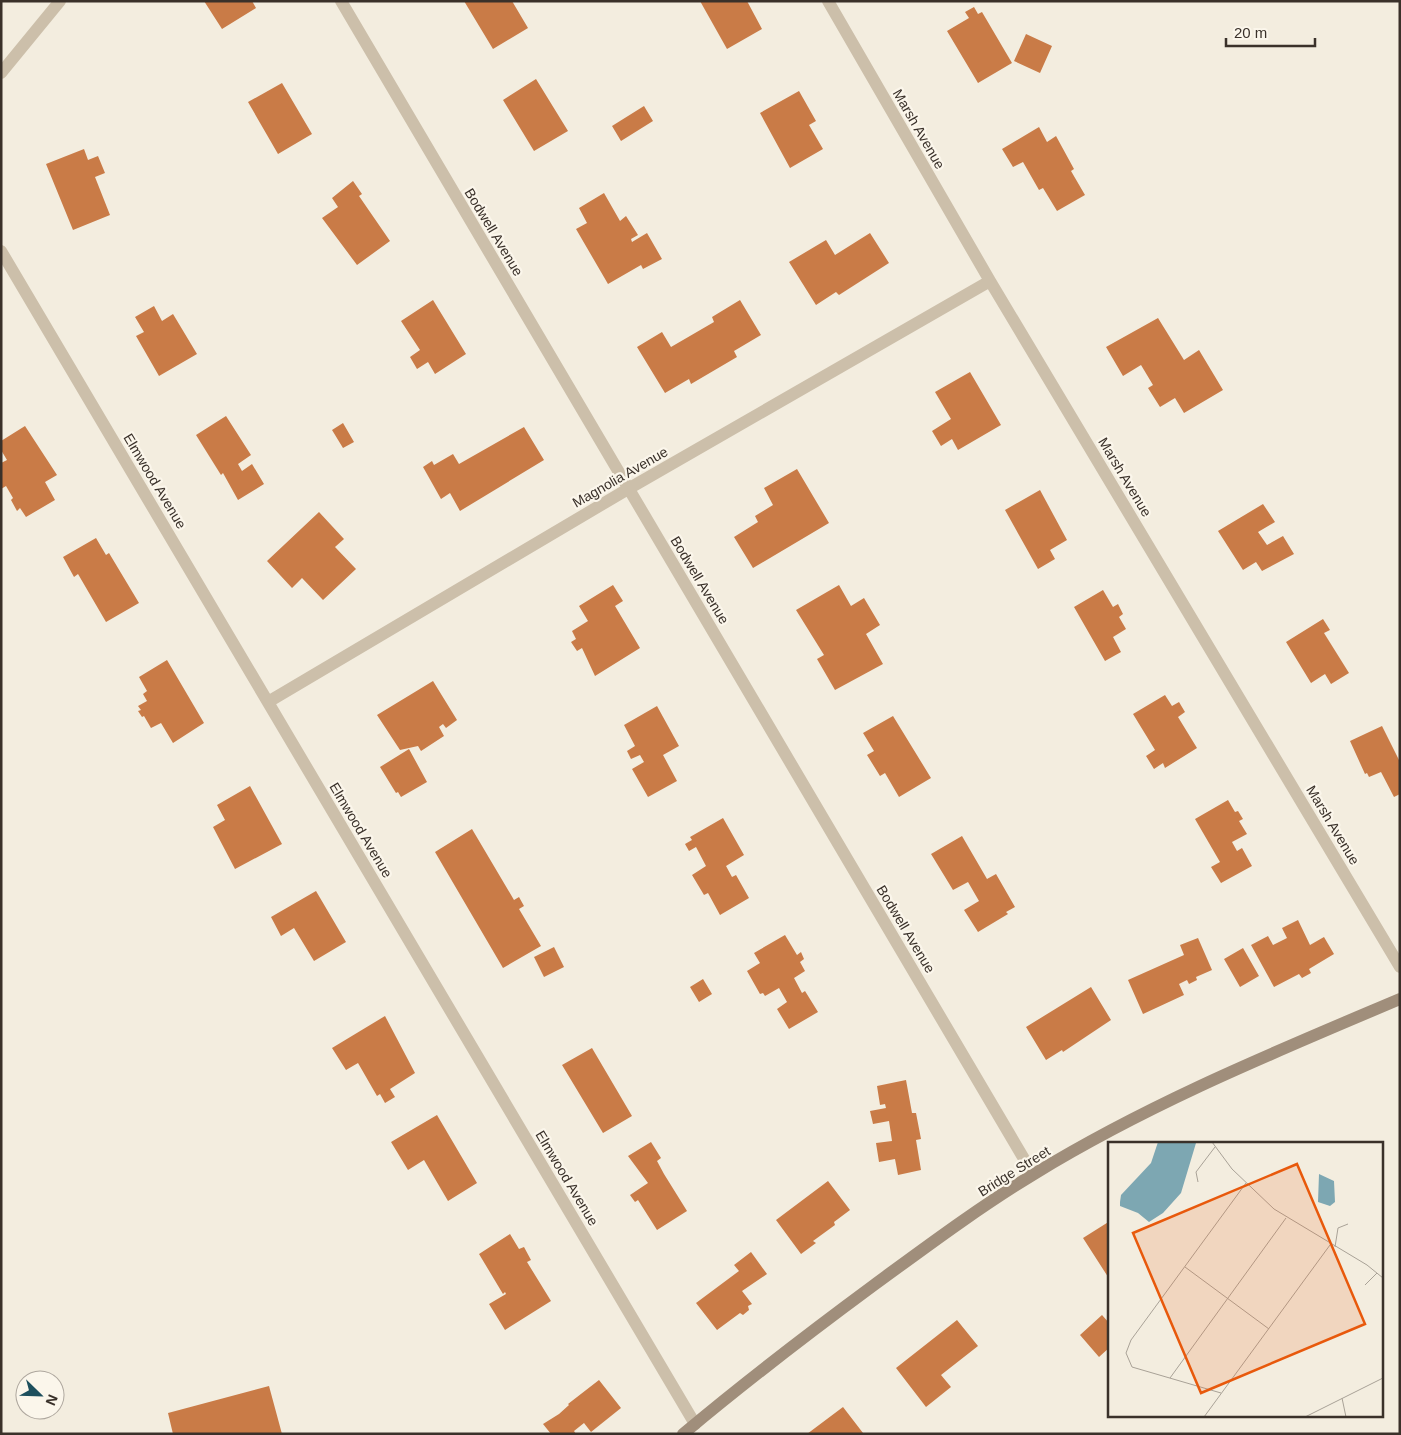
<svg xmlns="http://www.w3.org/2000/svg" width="1401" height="1435" font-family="Helvetica,sans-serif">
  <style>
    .building { fill: #c97b47 }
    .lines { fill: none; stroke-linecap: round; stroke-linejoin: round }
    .street { stroke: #ccbfaa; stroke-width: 12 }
    .secondary { stroke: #a08e7b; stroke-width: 12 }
    .labels { text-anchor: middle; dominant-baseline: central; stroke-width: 4.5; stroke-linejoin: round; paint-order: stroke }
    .street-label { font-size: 14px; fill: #3a312a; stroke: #fbf6eb }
    .inset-road { fill: none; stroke: #a9a297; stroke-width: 1 }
    .view { fill: #e8590c; fill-opacity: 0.15; stroke: #e8590c; stroke-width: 2.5 }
    .inset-edge { fill: none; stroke: #3a312a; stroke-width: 2.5 }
  </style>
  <rect width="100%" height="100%" fill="#f3eddf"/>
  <path class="building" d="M 204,1 L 252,1 L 256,8 L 222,29 Z
    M 464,1 L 512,1 L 528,28 L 493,49 Z
    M 700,1 L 747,1 L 762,29 L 727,49 Z
    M 974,7 L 978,14 L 982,12 L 1012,63 L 978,83 L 947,31 L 969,18 L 965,12 Z
    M 1026,34 L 1052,46 L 1040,73 L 1014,61 Z
    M 536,79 L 568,131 L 534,151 L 503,100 Z
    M 282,83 L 312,134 L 278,154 L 248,102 Z
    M 799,91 L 816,121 L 809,125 L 823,149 L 790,168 L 760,113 Z
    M 644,106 L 653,121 L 621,141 L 612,126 Z
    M 1039,127 L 1047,142 L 1056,136 L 1074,169 L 1071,171 L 1085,195 L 1057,211 L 1043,188 L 1039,190 L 1023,162 L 1013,167 L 1002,149 Z
    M 84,149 L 88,160 L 98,156 L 105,173 L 95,177 L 110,215 L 73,230 L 46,164 Z
    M 353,181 L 362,194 L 359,196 L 390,241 L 357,265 L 322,218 L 338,207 L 332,198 Z
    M 604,193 L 620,221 L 626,216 L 638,235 L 631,239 L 632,242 L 647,233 L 662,259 L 643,269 L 641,265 L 608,284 L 576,229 L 587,223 L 579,208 Z
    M 870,233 L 889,263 L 839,295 L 836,292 L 816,305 L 789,262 L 826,240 L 835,255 Z
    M 433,300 L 466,354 L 435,374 L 428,362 L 417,369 L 410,357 L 420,350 L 401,321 Z
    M 740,300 L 761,335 L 734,351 L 737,357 L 691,384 L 689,379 L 665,393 L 637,347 L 662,332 L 671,347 L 714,322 L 712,317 Z
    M 154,306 L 162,321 L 173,314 L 197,354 L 159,376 L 136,336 L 144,332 L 135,317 Z
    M 1158,318 L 1184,360 L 1199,350 L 1223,390 L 1184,413 L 1175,398 L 1160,407 L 1148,388 L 1153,385 L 1141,365 L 1123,376 L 1106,347 Z
    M 970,372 L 1001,425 L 958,450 L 952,439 L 941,446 L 932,431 L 951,419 L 935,392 Z
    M 226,416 L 251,455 L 238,464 L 242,471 L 252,464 L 264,484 L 238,500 L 223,473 L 221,475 L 196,435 Z
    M 343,423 L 354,442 L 343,448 L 332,430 Z
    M 25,426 L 57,475 L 45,482 L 55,500 L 26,517 L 20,508 L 17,511 L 11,500 L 13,498 L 6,486 L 1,489 L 1,463 L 7,460 L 1,450 L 1,441 Z
    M 524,427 L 544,460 L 460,511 L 450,493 L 441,499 L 423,467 L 432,461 L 434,465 L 453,454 L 459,464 Z
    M 797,469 L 829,523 L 753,568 L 734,537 L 758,522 L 755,516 L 773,505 L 764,488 Z
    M 1040,490 L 1067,540 L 1050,550 L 1055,559 L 1038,569 L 1005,510 Z
    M 1263,504 L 1275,522 L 1258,532 L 1267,545 L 1283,536 L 1294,554 L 1262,571 L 1256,562 L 1243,570 L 1218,531 Z
    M 319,512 L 344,539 L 335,547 L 356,569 L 323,600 L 302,578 L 292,588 L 267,561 Z
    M 96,538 L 106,555 L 109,553 L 139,603 L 106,622 L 78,574 L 74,577 L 63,557 Z
    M 613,585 L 623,601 L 615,606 L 640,648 L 595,676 L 582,648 L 577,651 L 571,642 L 576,639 L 572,631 L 588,621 L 579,606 Z
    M 839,585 L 851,606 L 864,598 L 880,625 L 866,634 L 883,664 L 835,690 L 817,659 L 824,655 L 796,610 Z
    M 1103,590 L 1113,607 L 1118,604 L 1123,614 L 1119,617 L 1126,629 L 1113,637 L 1121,652 L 1105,661 L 1074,607 Z
    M 1323,619 L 1330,630 L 1324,633 L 1349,673 L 1331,684 L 1325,674 L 1311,683 L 1286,642 Z
    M 167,660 L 204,723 L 173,743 L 161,723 L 151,728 L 144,716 L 142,717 L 138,711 L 141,710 L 138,706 L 147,701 L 143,694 L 147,691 L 139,677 Z
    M 433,681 L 457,720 L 446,728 L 443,724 L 439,727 L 444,736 L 421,751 L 418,746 L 400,750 L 377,715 Z
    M 1165,695 L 1172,706 L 1179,702 L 1185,712 L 1178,717 L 1197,748 L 1165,768 L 1163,763 L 1154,769 L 1146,756 L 1155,750 L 1133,714 Z
    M 657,706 L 679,746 L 663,755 L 677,781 L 648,797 L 632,769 L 644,762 L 640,755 L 631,759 L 627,751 L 635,746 L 624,725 Z
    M 893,716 L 931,778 L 899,797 L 885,773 L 880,776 L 867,755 L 874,751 L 863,733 Z
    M 1382,726 L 1400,762 L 1400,794 L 1394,797 L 1381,772 L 1369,777 L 1367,773 L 1365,774 L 1350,741 Z
    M 409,749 L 427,782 L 401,797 L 398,792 L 396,793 L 380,767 Z
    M 250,786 L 282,844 L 235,869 L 213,827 L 225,820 L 217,805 Z
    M 1228,800 L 1235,812 L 1238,811 L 1243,819 L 1239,821 L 1247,834 L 1232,842 L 1237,851 L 1242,848 L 1252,866 L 1221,883 L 1211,867 L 1220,862 L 1195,819 Z
    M 723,818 L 744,855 L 726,866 L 732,877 L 736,875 L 749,898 L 720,915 L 708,893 L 704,895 L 692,875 L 706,866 L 696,847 L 689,851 L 685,844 L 692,840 L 690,837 Z
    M 472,829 L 514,900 L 519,897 L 524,906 L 519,909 L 541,946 L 503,968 L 435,852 Z
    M 962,836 L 987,879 L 996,874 L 1015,907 L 1006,912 L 1008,914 L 978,932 L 964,910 L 979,901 L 968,882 L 953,890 L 931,854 Z
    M 316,891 L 346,942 L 314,961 L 294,928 L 281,936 L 271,917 Z
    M 1298,920 L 1310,945 L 1324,937 L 1334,954 L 1309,969 L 1311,973 L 1302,978 L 1299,974 L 1274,987 L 1251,945 L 1268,936 L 1273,945 L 1287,938 L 1282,928 Z
    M 785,935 L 797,955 L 801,952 L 804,959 L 800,962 L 805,971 L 794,978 L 802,993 L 805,991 L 818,1012 L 789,1029 L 777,1009 L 787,1002 L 779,988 L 765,996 L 763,993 L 760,994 L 747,971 L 760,963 L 754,953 Z
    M 1198,938 L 1212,970 L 1196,977 L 1197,980 L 1189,984 L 1187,980 L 1179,984 L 1184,995 L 1143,1014 L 1128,980 L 1184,955 L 1180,945 Z
    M 554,947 L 564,967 L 544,977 L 534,957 Z
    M 1243,948 L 1259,976 L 1240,987 L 1224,959 Z
    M 703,979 L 712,994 L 699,1002 L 690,987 Z
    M 1091,987 L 1111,1020 L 1063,1052 L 1062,1050 L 1046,1060 L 1026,1027 Z
    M 385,1016 L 415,1073 L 390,1089 L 395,1097 L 385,1103 L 380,1094 L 377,1096 L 358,1063 L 346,1070 L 332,1048 Z
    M 592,1048 L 632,1116 L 603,1133 L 562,1065 Z
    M 906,1080 L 912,1113 L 916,1113 L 921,1139 L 916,1140 L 921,1170 L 898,1175 L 895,1159 L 879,1162 L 876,1143 L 892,1141 L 889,1121 L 873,1124 L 870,1111 L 886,1108 L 885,1104 L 880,1105 L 877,1086 Z
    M 437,1115 L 477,1183 L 448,1201 L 424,1160 L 408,1170 L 391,1142 Z
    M 651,1142 L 661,1158 L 657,1161 L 664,1174 L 687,1211 L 657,1230 L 638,1200 L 635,1202 L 630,1195 L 648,1183 L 628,1156 Z
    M 828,1181 L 850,1210 L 834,1222 L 835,1225 L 813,1241 L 816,1243 L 801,1254 L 776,1220 Z
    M 1110,1221 L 1110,1280 L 1083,1238 Z
    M 510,1234 L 519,1249 L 524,1247 L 531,1260 L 527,1262 L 551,1301 L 505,1330 L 489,1304 L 506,1294 L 505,1292 L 503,1294 L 479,1254 Z
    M 751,1252 L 767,1274 L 742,1291 L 752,1304 L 748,1306 L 749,1310 L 743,1315 L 740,1313 L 717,1330 L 696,1303 L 739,1271 L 734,1265 Z
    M 1102,1315 L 1110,1324 L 1110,1347 L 1099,1357 L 1080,1335 Z
    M 957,1320 L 978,1346 L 941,1375 L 951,1387 L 926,1407 L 896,1368 Z
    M 599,1380 L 621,1408 L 591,1432 L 584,1423 L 574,1431 L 576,1434 L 551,1434 L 543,1424 L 559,1414 L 569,1405 L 568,1404 Z
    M 269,1386 L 282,1434 L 173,1434 L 168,1413 Z
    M 843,1407 L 863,1433 L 807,1434 Z"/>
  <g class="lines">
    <path class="street" d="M 341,1 L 1033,1174
      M 828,1 L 990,281 L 1400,967
      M 1,73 L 60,1
      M 1,251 L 695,1424
      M 268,702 L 628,489 L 990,281"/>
    <path class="secondary" d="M 683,1434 C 745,1382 809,1333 874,1285 C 926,1247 978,1208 1034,1174 C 1150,1103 1275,1052 1400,999"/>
  </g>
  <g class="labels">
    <g class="street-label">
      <text transform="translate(919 129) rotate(60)">Marsh Avenue</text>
      <text transform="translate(494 232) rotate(59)">Bodwell Avenue</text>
      <text transform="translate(620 477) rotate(-30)">Magnolia Avenue</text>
      <text transform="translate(1125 477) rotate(59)">Marsh Avenue</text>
      <text transform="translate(155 481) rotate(59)">Elmwood Avenue</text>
      <text transform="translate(700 580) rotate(59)">Bodwell Avenue</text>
      <text transform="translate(1333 825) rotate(59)">Marsh Avenue</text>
      <text transform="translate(361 830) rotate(59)">Elmwood Avenue</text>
      <text transform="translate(906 929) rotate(59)">Bodwell Avenue</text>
      <text transform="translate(1014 1171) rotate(-32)">Bridge Street</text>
      <text transform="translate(567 1178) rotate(59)">Elmwood Avenue</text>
    </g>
  </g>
  <g transform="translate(1108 1142)">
    <rect width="275" height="275" fill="#f3eddf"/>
    <path d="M 50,0 L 88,1 L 73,51 L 55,71 L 41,80 L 30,71 L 12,64 L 12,60 L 13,53 L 43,21 ZM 211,32 L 226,39 L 227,60 L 222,64 L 210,60 Z" fill="#7da7b2"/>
    <path class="inset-road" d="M 104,0 L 124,27 L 166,67 L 259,123 L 275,136M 90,40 L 88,30 L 107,5M 227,105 L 230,86 L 240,82M 77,125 L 161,187M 257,143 L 269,131M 62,236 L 178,76M 113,251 L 24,225 L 18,211 L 23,198 L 138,41M 234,256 L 238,275M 96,275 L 222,103M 197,275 L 275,236"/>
    <path class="view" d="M 189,22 L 257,182 L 93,251 L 25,91 Z"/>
    <rect width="275" height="275" class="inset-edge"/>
  </g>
  <rect width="1401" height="1435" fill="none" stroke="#3a312a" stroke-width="5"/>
  <g transform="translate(40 1395) rotate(113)"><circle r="24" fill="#fbf6eb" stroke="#aea79e"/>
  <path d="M0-4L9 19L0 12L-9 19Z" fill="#1d4f5d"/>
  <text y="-8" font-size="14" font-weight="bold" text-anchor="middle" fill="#3a312a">N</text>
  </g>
  <path d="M1226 38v8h89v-8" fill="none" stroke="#3a312a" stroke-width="2.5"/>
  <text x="1234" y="38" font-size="15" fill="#3a312a" stroke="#fbf6eb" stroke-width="4" paint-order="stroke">20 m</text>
</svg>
